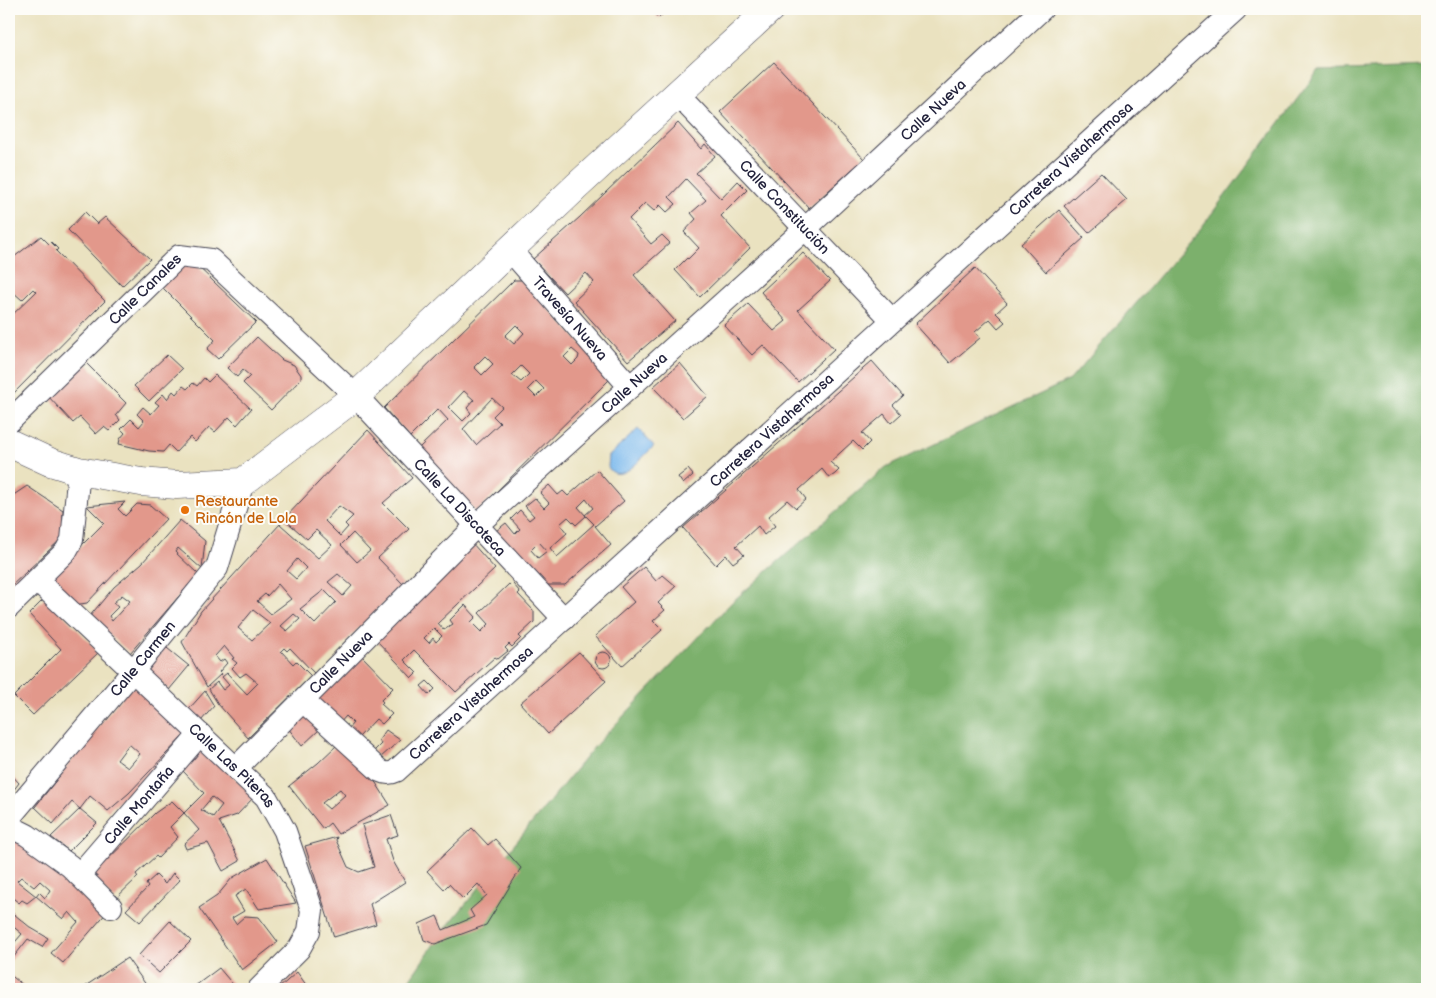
<svg xmlns="http://www.w3.org/2000/svg" width="1436" height="998" font-family="'Balsamiq Sans',sans-serif">
  <style>
    .forest { fill: #7cb06c; stroke: #4f6954 }
    .water { fill: #79b8ed; stroke: #4e6d94 }
    .building { fill: #e2988b; fill-rule: evenodd }
    .lines { fill: none; stroke-linecap: round; stroke-linejoin: round }
    .minor-casing { stroke: #403f4f; stroke-width: 24 }
    .secondary-casing { stroke: #403f4f; stroke-width: 29 }
    .minor { stroke: #fff; stroke-width: 22 }
    .secondary { stroke: #fff; stroke-width: 28 }
    .food-dot { fill: #e8710a; stroke: #fdfcf7; stroke-width: 2 }
    .labels { text-anchor: middle; dominant-baseline: central; stroke-width: 4; stroke-linejoin: round; paint-order: stroke }
    .street-label { font-size: 15px; fill: #22223b; stroke: #fdfcf7 }
    .food-label { font-size: 15px; fill: #c56008; stroke: #fdfcf7; text-anchor: start }
  </style>
  <rect width="100%" height="100%" fill="#fdfcf7"/>
  <filter id="ink" filterUnits="userSpaceOnUse"><feTurbulence type="fractalNoise" baseFrequency=".02" numOctaves="2"/><feDisplacementMap in="SourceGraphic" scale="10" xChannelSelector="R" yChannelSelector="G"/><feConvolveMatrix kernelMatrix="1 2 1 2 8 2 1 2 1" color-interpolation-filters="sRGB"/></filter>
  <filter id="wash" filterUnits="userSpaceOnUse"><feTurbulence type="fractalNoise" baseFrequency=".0096" numOctaves="4" result="noise"/><feDisplacementMap in="SourceGraphic" scale="20" xChannelSelector="R" yChannelSelector="G"/><feGaussianBlur stdDeviation="1.12" result="paint"/><feColorMatrix in="noise" values="0 0 0 0 0 0 0 0 0 0 0 0 0 0 0 0 0 1.4 0 .05"/><feComposite in="paint" operator="in"/></filter>
  <g filter="url(#wash)">
    <rect width="100%" height="100%" fill="#eae2c0"/>
    <path class="forest" d="M 1427,67 L 1427,989 L 403,989 L 441,934 L 595,746 L 732,602 L 886,467 L 1070,380 L 1201,228 L 1318,71 Z"/>
    <path class="water" d="M 638,429 L 654,446 C 643,456 620,487 608,467 L 609,456 Z"/>
    <g id="blocks">
      <path class="building" d="M 649,9 L 667,9 L 659,18 Z
        M 774,62 L 864,159 L 809,208 L 720,112 Z
        M 678,123 L 701,149 L 705,144 L 715,156 L 696,173 L 721,199 L 738,181 L 747,190 L 721,216 L 750,248 L 700,297 L 675,270 L 687,258 L 688,259 L 699,248 L 684,232 L 696,219 L 691,213 L 706,200 L 686,179 L 669,197 L 676,204 L 667,212 L 660,205 L 654,211 L 645,203 L 629,219 L 651,244 L 662,235 L 670,243 L 634,275 L 675,321 L 628,361 L 574,301 L 594,282 L 586,273 L 565,293 L 533,259 L 580,217 Z
        M 1101,173 L 1127,200 L 1089,233 L 1064,206 Z
        M 1059,210 L 1084,238 L 1046,272 L 1021,244 Z
        M 85,212 L 97,224 L 105,217 L 150,259 L 122,286 L 68,230 Z
        M 41,236 L 49,244 L 51,242 L 58,249 L 56,251 L 105,301 L 9,398 L 9,339 L 10,338 L 9,336 L 9,318 L 36,292 L 33,289 L 22,300 L 12,291 L 9,295 L 9,261 Z
        M 803,253 L 830,281 L 798,310 L 834,349 L 798,382 L 763,345 L 752,355 L 724,325 L 748,304 L 774,331 L 786,321 L 761,292 Z
        M 192,261 L 256,322 L 218,359 L 207,349 L 215,340 L 160,285 L 174,271 Z
        M 975,268 L 1007,303 L 996,313 L 1005,322 L 998,328 L 990,319 L 975,332 L 980,338 L 950,363 L 915,324 Z
        M 514,280 L 522,280 L 612,377 L 476,512 L 419,448 L 448,420 L 438,409 L 410,437 L 384,408 ZM 516,325 L 524,333 L 514,344 L 505,336 ZM 572,349 L 579,355 L 578,359 L 572,365 L 564,357 ZM 485,356 L 493,364 L 482,375 L 474,367 ZM 521,366 L 529,374 L 521,382 L 512,375 ZM 536,381 L 544,389 L 536,397 L 528,389 ZM 464,391 L 474,400 L 467,408 L 471,413 L 463,421 L 449,407 ZM 492,398 L 502,407 L 493,416 L 500,423 L 476,445 L 463,429 Z
        M 257,337 L 282,360 L 294,365 L 301,375 L 301,379 L 271,410 L 243,383 L 250,376 L 243,370 L 237,377 L 227,368 Z
        M 167,355 L 182,369 L 149,401 L 134,386 Z
        M 83,360 L 126,403 L 116,415 L 120,420 L 109,431 L 104,427 L 96,434 L 80,417 L 73,423 L 47,395 Z
        M 872,361 L 903,396 L 893,405 L 901,414 L 891,423 L 884,414 L 862,433 L 870,442 L 862,450 L 853,441 L 830,462 L 839,470 L 835,474 L 829,478 L 822,469 L 799,490 L 806,499 L 796,508 L 787,500 L 768,517 L 775,526 L 764,535 L 758,526 L 736,546 L 744,555 L 733,563 L 726,555 L 716,565 L 683,528 Z
        M 680,363 L 708,396 L 683,418 L 653,387 Z
        M 215,375 L 251,409 L 237,425 L 229,417 L 215,432 L 209,427 L 195,442 L 190,437 L 176,452 L 169,445 L 163,452 L 149,451 L 119,444 L 120,439 L 125,433 L 121,429 L 131,419 L 139,427 L 144,421 L 137,414 L 143,407 L 151,414 L 159,405 L 155,402 L 163,394 L 167,399 L 173,391 L 176,394 L 183,386 L 187,389 L 193,383 L 197,386 L 204,378 L 208,382 Z
        M 368,430 L 412,478 L 383,503 L 409,529 L 378,558 L 403,584 L 314,673 L 290,648 L 287,651 L 284,648 L 281,651 L 293,664 L 296,661 L 311,676 L 248,738 L 218,704 L 209,689 L 217,682 L 223,690 L 229,685 L 222,677 L 227,673 L 247,694 L 258,683 L 246,673 L 240,677 L 232,668 L 237,663 L 232,659 L 234,658 L 224,646 L 215,656 L 220,662 L 224,659 L 227,663 L 219,672 L 221,674 L 207,687 L 182,642 L 201,611 L 280,524 L 318,558 L 332,545 L 316,530 L 307,539 L 284,519 ZM 339,506 L 353,516 L 345,524 L 348,527 L 340,536 L 325,521 ZM 353,533 L 370,551 L 357,562 L 341,545 ZM 297,559 L 306,568 L 296,579 L 287,571 ZM 338,574 L 352,586 L 343,596 L 328,582 ZM 278,584 L 291,599 L 271,614 L 257,601 L 265,594 L 267,596 ZM 324,590 L 336,602 L 315,624 L 300,609 ZM 253,610 L 270,623 L 252,640 L 238,628 ZM 294,614 L 300,619 L 287,631 L 281,626 Z
        M 688,469 L 693,475 L 683,484 L 678,477 Z
        M 597,470 L 624,501 L 595,526 L 611,545 L 565,585 L 546,585 L 496,531 L 506,523 L 515,534 L 520,529 L 511,519 L 520,510 L 529,520 L 534,516 L 525,506 L 535,498 L 544,508 L 549,503 L 540,493 L 549,485 L 558,495 L 563,491 L 568,496 ZM 586,499 L 593,508 L 585,515 L 594,524 L 557,557 L 550,548 L 567,533 L 560,524 L 568,517 L 576,525 L 586,516 L 578,507 ZM 539,542 L 547,551 L 538,558 L 531,550 Z
        M 27,486 L 63,510 L 62,538 L 9,588 L 9,498 Z
        M 125,502 L 118,509 L 125,516 L 137,504 L 150,505 L 166,519 L 87,603 L 74,605 L 54,586 L 52,575 L 104,523 L 87,506 Z
        M 180,520 L 205,541 L 202,569 L 178,548 L 175,552 L 198,574 L 130,653 L 89,617 L 114,587 L 142,563 ZM 122,595 L 130,601 L 112,621 L 109,616 L 118,607 L 113,603 Z
        M 472,543 L 495,569 L 438,623 L 444,630 L 453,624 L 450,620 L 465,605 L 476,617 L 471,622 L 481,632 L 489,624 L 479,613 L 509,584 L 511,586 L 513,584 L 520,592 L 518,594 L 534,611 L 534,622 L 519,636 L 521,638 L 512,647 L 509,644 L 505,648 L 508,651 L 498,659 L 495,657 L 456,692 L 414,650 L 404,660 L 417,673 L 412,678 L 377,641 ZM 434,628 L 442,636 L 436,642 L 433,638 L 429,643 L 424,638 Z
        M 644,567 L 656,581 L 663,575 L 676,586 L 658,603 L 665,610 L 653,621 L 662,630 L 622,666 L 595,636 L 634,602 L 621,587 Z
        M 46,597 L 99,652 L 33,715 L 14,696 L 61,649 L 29,614 Z
        M 162,644 L 189,666 L 169,690 L 143,667 Z
        M595 660a8 8 0 1 1 16 0a8 8 0 1 1-16 0Z
        M 579,652 L 606,681 L 548,734 L 520,703 Z
        M 361,655 L 393,688 L 381,700 L 383,702 L 381,704 L 392,714 L 382,724 L 376,719 L 358,738 L 347,730 L 353,723 L 346,716 L 339,724 L 313,701 Z
        M 427,681 L 435,689 L 429,695 L 421,686 Z
        M 132,684 L 185,734 L 129,793 L 108,811 L 90,796 L 80,809 L 72,802 L 53,824 L 35,807 ZM 129,744 L 140,754 L 128,768 L 117,760 Z
        M 205,691 L 214,706 L 201,721 L 189,709 Z
        M 305,713 L 320,729 L 302,746 L 288,728 Z
        M 386,730 L 400,740 L 380,758 L 373,752 L 381,744 L 379,740 Z
        M 199,742 L 254,797 L 237,815 L 219,821 L 240,861 L 223,871 L 208,843 L 186,849 L 184,844 L 199,830 L 184,813 L 204,793 L 183,771 ZM 212,797 L 222,805 L 213,817 L 201,810 Z
        M 337,745 L 376,783 L 390,805 L 338,834 L 330,823 L 323,829 L 289,786 L 318,763 ZM 340,789 L 345,795 L 329,809 L 322,803 Z
        M 9,772 L 19,783 L 9,796 Z
        M 172,801 L 184,813 L 170,827 L 178,837 L 158,858 L 156,856 L 136,874 L 138,877 L 114,900 L 91,876 L 155,813 Z
        M 80,809 L 97,823 L 69,851 L 51,837 Z
        M 391,815 L 398,835 L 386,839 L 393,861 L 405,882 L 370,904 L 376,924 L 334,937 L 305,846 L 337,837 L 336,840 L 348,867 L 359,872 L 374,867 L 362,825 Z
        M 472,828 L 488,845 L 495,839 L 521,868 L 486,925 L 435,944 L 424,940 L 419,924 L 437,916 L 443,930 L 474,917 L 470,910 L 487,895 L 478,884 L 463,899 L 449,884 L 444,889 L 427,871 Z
        M 15,830 L 108,911 L 63,963 L 51,953 L 78,922 L 69,912 L 63,919 L 36,896 L 27,903 L 22,900 L 19,903 L 9,895 L 9,838 ZM 21,877 L 34,887 L 40,881 L 50,890 L 45,898 L 39,892 L 36,896 L 17,881 Z
        M 267,858 L 296,903 L 259,909 L 246,889 L 235,896 L 244,911 L 232,918 L 236,924 L 245,916 L 259,917 L 278,942 L 242,970 L 199,908 L 217,896 L 232,878 Z
        M 173,873 L 180,880 L 140,922 L 126,910 L 148,887 L 146,884 L 156,875 L 165,884 Z
        M 9,910 L 31,928 L 48,938 L 42,947 L 28,939 L 9,963 L 9,949 L 22,934 L 9,923 Z
        M 170,921 L 191,941 L 159,973 L 139,955 Z
        M 127,958 L 149,989 L 84,989 L 87,985 Z
        M 219,968 L 235,987 L 234,989 L 191,989 Z
        M 297,972 L 309,989 L 278,989 Z
        M 9,974 L 28,989 L 9,989 Z"/>
    </g>
  </g>
  <g filter="url(#ink)">
    <use href="#blocks" fill-opacity="0" stroke="#403f4f" stroke-width="1"/>
    <g class="lines">
      <g class="minor-casing">
        <g id="minor">
          <path id="s1" d="M 677,94 L 892,320"/>
          <path id="s2" d="M 510,250 L 630,387"/>
          <path id="s3" d="M 9,422 L 179,256 L 211,260 L 356,396 L 564,619"/>
          <path id="s4" d="M 37,580 L 266,797 L 285,831 L 312,910 L 309,931 L 299,949 L 259,989"/>
          <path d="M 9,607 L 66,551 L 72,540 L 79,471"/>
          <path id="s5" d="M 303,701 L 380,771 C 386,774 390,774 396,771 L 1236,9"/>
          <path id="s6" d="M 236,768 L 477,525 L 805,229 L 1042,9"/>
          <path id="s7" d="M 9,818 L 133,671 L 217,568 L 243,482"/>
          <path d="M 9,826 L 27,835 L 70,866 L 111,907"/>
          <path id="s8" d="M 79,875 L 200,734"/>
        </g>
      </g>
      <g class="secondary-casing">
        <path id="secondary" d="M 9,443 L 50,462 L 79,471 L 141,482 L 177,485 L 243,482 L 356,396 L 577,186 L 770,9"/>
      </g>
      <use href="#minor" class="minor"/>
      <use href="#secondary" class="secondary"/>
    </g>
  </g>
  <circle class="food-dot" cx="185" cy="510" r="5"/>
  <g class="labels">
    <g class="street-label">
      <text stroke="none"><textPath href="#s6" startOffset="959">Calle Nueva</textPath></text>
      <text stroke="none"><textPath href="#s5" startOffset="1032">Carretera Vistahermosa</textPath></text>
      <text stroke="none"><textPath href="#s1" startOffset="156">Calle Constitución</textPath></text>
      <text stroke="none"><textPath href="#s3" startOffset="190">Calle Canales</textPath></text>
      <text stroke="none"><textPath href="#s2" startOffset="91">Travesía Nueva</textPath></text>
      <text stroke="none"><textPath href="#s6" startOffset="554">Calle Nueva</textPath></text>
      <text stroke="none"><textPath href="#s5" startOffset="628">Carretera Vistahermosa</textPath></text>
      <text stroke="none"><textPath href="#s3" startOffset="621">Calle La Discoteca</textPath></text>
      <text stroke="none"><textPath href="#s7" startOffset="208">Calle Carmen</textPath></text>
      <text stroke="none"><textPath href="#s6" startOffset="149">Calle Nueva</textPath></text>
      <text stroke="none"><textPath href="#s5" startOffset="222">Carretera Vistahermosa</textPath></text>
      <text stroke="none"><textPath href="#s4" startOffset="269">Calle Las Piteras</textPath></text>
      <text stroke="none"><textPath href="#s8" startOffset="92">Calle Montaña</textPath></text>
    </g>
    <g class="food-label">
      <text x="195" y="501">Restaurante<tspan x="195" dy="17">Rincón de Lola</tspan></text>
    </g>
  </g>
  <rect width="1436" height="998" fill="none" stroke="#fdfcf7" stroke-width="30"/>
</svg>
